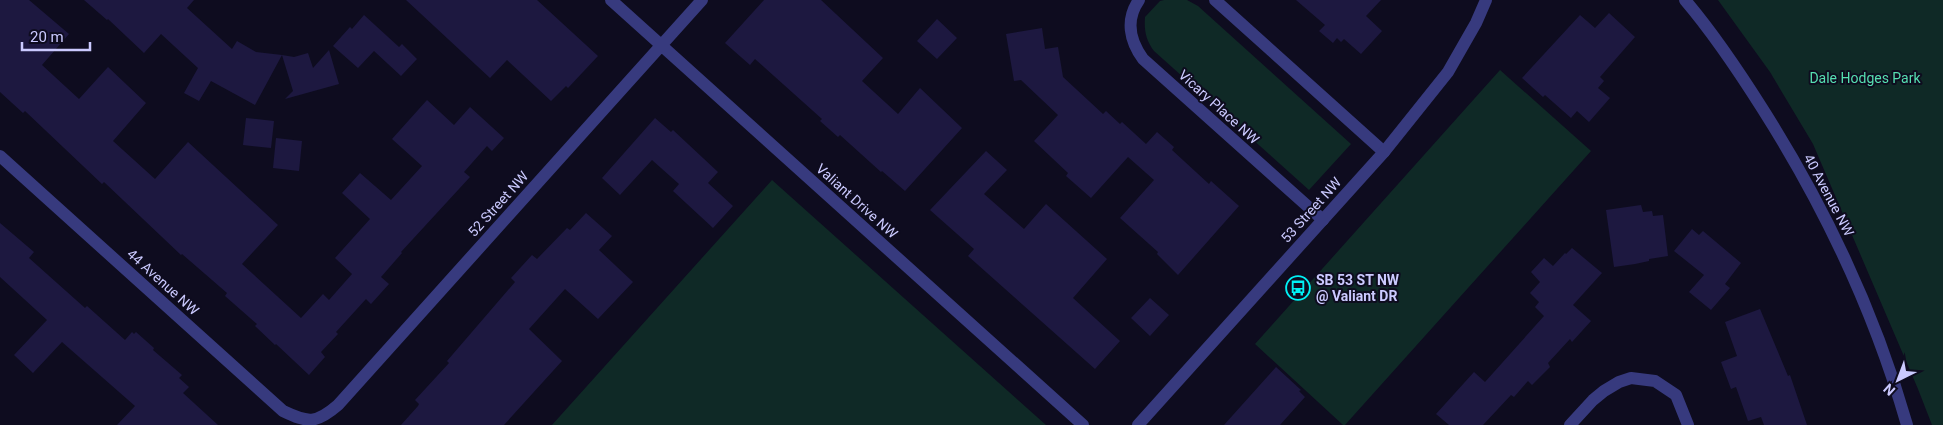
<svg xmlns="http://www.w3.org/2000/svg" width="1943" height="425" font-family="Roboto,sans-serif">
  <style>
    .green { fill: #0f2926 }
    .building { fill: #1d1840 }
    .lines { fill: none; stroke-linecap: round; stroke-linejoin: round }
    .minor { stroke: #373a7e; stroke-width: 12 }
    .tertiary { stroke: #373a7e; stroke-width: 12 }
    .labels { text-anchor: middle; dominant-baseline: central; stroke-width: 4; stroke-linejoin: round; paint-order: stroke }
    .park-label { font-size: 14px; fill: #56dfb1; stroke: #0e0c1f }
    .street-label { font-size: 14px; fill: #cbcaff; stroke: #0e0c1f }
    .poi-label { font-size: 14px; font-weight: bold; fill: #cbcaff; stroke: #0e0c1f; text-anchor: start }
  </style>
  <rect width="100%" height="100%" fill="#0e0c1f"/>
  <path class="green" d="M 1164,0 L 1187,0 L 1198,6 L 1351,144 L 1309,190 L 1154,51 C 1146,40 1144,31 1145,17 L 1160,1 Z
    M 1718,0 L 1943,0 L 1943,425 L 1932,425 L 1918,389 L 1813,144 L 1770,72 Z
    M 1500,70 L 1591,151 L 1345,425 L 1343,425 L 1255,344 Z
    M 772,180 L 1046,425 L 552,425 Z"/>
  <path class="building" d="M 0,0 L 29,0 L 69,34 L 42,65 L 79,99 L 108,67 L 146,103 L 113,141 L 155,179 L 188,142 L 278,225 L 242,264 L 301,318 L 323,294 L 329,300 L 352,274 L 335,258 L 370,219 L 342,193 L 360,173 L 391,200 L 422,166 L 392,139 L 427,100 L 454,125 L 470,107 L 504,138 L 492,151 L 487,146 L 464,172 L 470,177 L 401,252 L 402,253 L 381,277 L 389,284 L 371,304 L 366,299 L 336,332 L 338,334 L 321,352 L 325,357 L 309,375 L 276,344 L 275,345 L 255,326 L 257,324 L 225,296 L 227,293 L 182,254 L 181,255 L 104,182 L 102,184 L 25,111 L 23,113 L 0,92 Z
    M 84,0 L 194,0 L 187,8 L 232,49 L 237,41 L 256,52 L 282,55 L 255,105 L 211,81 L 199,101 L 184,93 L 198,68 L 161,34 L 144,53 L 108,19 L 107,20 Z
    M 406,0 L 537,0 L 598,56 L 568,88 L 566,86 L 551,101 L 507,60 L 490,78 Z
    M 764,0 L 821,0 L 883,58 L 862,81 L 898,114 L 920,88 L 962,128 L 905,191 L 882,171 L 881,172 L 840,135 L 838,137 L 820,121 L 822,119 L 755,59 L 750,65 L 725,43 Z
    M 1296,0 L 1381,0 L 1366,16 L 1382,31 L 1361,54 L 1344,39 L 1341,42 L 1337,38 L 1333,43 L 1319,31 L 1325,25 Z
    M 1609,13 L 1635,37 L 1600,77 L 1604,81 L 1598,88 L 1610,98 L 1589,122 L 1577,111 L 1571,118 L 1545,95 L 1543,97 L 1522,78 L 1580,15 L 1595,28 Z
    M 364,15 L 399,47 L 402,44 L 417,59 L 401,76 L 374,51 L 358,68 L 333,46 L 350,27 L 352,29 Z
    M 937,19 L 957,38 L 937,59 L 917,41 Z
    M 1042,28 L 1045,49 L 1058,47 L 1063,77 L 1103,114 L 1106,111 L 1120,124 L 1122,122 L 1146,144 L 1157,132 L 1174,147 L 1172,150 L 1209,184 L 1211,181 L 1239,206 L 1178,275 L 1157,254 L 1158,252 L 1120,218 L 1154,180 L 1128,157 L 1091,198 L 1066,176 L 1068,173 L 1034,141 L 1058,115 L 1021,80 L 1014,81 L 1006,34 Z
    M 329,50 L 339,84 L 285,99 L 293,91 L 282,55 L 294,57 L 308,53 L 313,68 Z
    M 246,118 L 274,121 L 271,148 L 243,145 Z
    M 655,118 L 671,132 L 673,130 L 718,172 L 708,183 L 733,206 L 713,228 L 673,191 L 679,184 L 652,160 L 620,195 L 602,178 Z
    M 276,138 L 302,141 L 299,171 L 273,168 Z
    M 986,151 L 1007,170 L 984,194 L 1024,229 L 1046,204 L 1107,259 L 1073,298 L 1120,341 L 1095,369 L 968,256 L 974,249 L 930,210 Z
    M 1641,205 L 1643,212 L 1652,211 L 1653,216 L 1663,215 L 1668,256 L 1649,259 L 1649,261 L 1635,264 L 1614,267 L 1606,210 Z
    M 586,213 L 612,236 L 599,250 L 633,282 L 598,319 L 565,289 L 529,329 L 562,361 L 504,425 L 401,425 L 418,406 L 419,404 L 415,400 L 449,363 L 447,361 L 515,282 L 511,278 L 532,255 L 537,259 L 567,228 L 570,230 Z
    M 0,223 L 34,252 L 29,258 L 85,308 L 87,306 L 125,340 L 132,332 L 134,334 L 136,332 L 154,348 L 153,350 L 182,375 L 179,378 L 189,387 L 183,393 L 218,425 L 117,425 L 135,406 L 62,342 L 33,373 L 14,355 L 47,320 L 0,277 Z
    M 1692,229 L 1699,235 L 1703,231 L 1741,263 L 1725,284 L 1730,288 L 1711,310 L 1689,292 L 1704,275 L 1674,251 Z
    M 1572,248 L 1602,273 L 1573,305 L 1591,321 L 1572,342 L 1570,339 L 1548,363 L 1550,367 L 1532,385 L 1528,381 L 1514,397 L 1511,395 L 1483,425 L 1449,425 L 1436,414 L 1474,372 L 1485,382 L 1544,316 L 1535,307 L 1539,302 L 1530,293 L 1540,282 L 1531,272 L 1544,258 L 1553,266 L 1565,253 L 1566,254 Z
    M 1150,298 L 1169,315 L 1150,336 L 1131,318 Z
    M 1760,309 L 1788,376 L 1790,375 L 1807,425 L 1764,425 L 1761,417 L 1748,421 L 1736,387 L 1731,389 L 1721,362 L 1737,356 L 1725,322 Z
    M 1276,367 L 1301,390 L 1299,391 L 1305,397 L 1280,425 L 1224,425 Z"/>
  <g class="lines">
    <path class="minor" d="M 611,0 L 1083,425
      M 1139,0 C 1125,20 1130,41 1143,59 L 1323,220
      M 1215,0 L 1384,152
      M 1685,0 C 1714,34 1738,70 1762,108 C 1825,207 1875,313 1907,425
      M 0,156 L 283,411 C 308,423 316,424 338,405 L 702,0
      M 1570,425 L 1593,400 L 1604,391 L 1619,382 L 1631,378 L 1655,381 L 1676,395 L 1688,425"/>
    <path class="tertiary" d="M 1138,425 L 1384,152 L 1448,72 L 1476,23 L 1486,0"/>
  </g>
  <defs>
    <g id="bus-ring" transform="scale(1.25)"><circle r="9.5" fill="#0e0c1f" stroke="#00f1f5" stroke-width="1.5"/><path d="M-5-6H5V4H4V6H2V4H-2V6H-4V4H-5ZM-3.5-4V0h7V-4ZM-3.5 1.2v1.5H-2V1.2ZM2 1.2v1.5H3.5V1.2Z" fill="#00f1f5"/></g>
  </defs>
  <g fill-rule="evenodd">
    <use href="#bus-ring" x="1298" y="288"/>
  </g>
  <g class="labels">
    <g class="park-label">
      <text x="1865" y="78">Dale Hodges Park</text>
    </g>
    <g class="street-label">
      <text transform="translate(1219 107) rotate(42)">Vicary Place NW</text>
      <text transform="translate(1829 195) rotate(62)">40 Avenue NW</text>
      <text transform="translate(857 201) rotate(42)">Valiant Drive NW</text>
      <text transform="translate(498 204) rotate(-48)">52 Street NW</text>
      <text transform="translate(1311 210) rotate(-48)">53 Street NW</text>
      <text transform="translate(163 282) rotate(42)">44 Avenue NW</text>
    </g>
    <g class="poi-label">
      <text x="1316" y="280">SB 53 ST NW<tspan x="1316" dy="16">@ Valiant DR</tspan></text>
    </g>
  </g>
  <g transform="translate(1898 380) rotate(222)" stroke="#0e0c1f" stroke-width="4" paint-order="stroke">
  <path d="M0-4L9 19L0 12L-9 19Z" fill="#cbcaff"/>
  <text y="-8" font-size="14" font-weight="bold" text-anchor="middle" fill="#cbcaff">N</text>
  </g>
  <path d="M22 42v8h68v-8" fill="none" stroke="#cbcaff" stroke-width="2.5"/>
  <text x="30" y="42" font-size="15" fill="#cbcaff" stroke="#0e0c1f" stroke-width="4" paint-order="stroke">20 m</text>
</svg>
